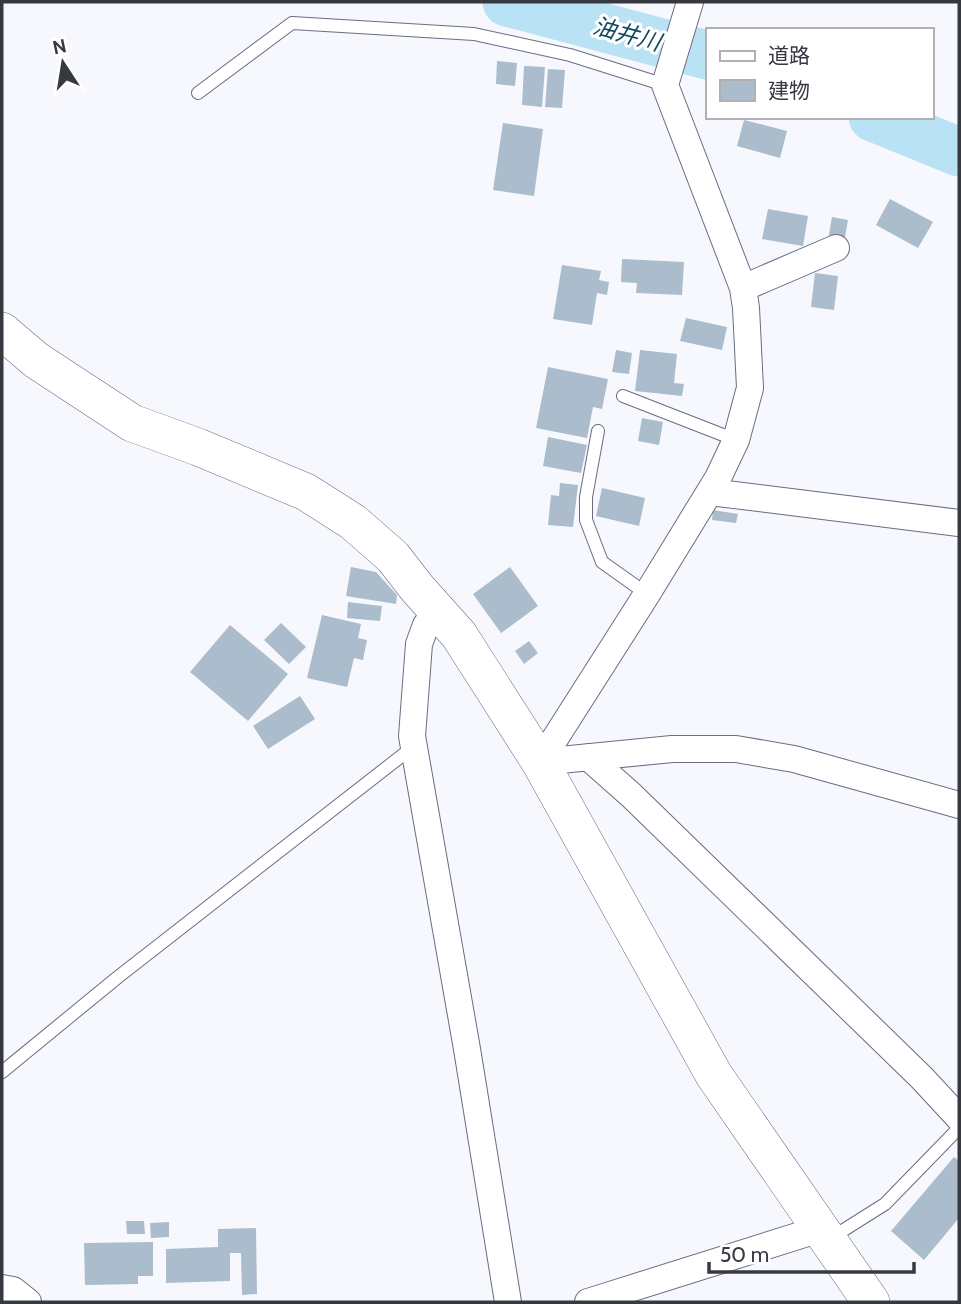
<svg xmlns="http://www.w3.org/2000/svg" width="961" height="1304" font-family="Cabin,'Noto Sans JP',sans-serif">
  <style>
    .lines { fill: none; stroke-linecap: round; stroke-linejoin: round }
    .river { stroke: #b9e3f4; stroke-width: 49 }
    .building { fill: #abbccc }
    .lane-casing { stroke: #686d80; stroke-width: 14 }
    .street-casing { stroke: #686d80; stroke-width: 28 }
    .secondary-casing { stroke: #686d80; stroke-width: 38 }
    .lane { stroke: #fff; stroke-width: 12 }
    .street { stroke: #fff; stroke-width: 26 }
    .secondary { stroke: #fff; stroke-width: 37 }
    .labels { text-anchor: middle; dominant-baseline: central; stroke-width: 6; stroke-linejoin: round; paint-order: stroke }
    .water-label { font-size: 23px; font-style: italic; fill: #124a5c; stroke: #fff }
  </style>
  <rect width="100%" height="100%" fill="#f7f8fd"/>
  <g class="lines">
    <path class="river" d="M 507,2 L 707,55
      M 873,117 L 959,152"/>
  </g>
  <path class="building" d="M 497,61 L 517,63 L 515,86 L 496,84 Z
    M 524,66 L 545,67 L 542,107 L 522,105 Z
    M 548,69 L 565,70 L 562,108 L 545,107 Z
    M 744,120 L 787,131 L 780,158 L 737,146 Z
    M 503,123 L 543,129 L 534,196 L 493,190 Z
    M 890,199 L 933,222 L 918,248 L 876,225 Z
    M 768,209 L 808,216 L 803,246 L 762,239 Z
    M 832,217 L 848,220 L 844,243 L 828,240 Z
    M 622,259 L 684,262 L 682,295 L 636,293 L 637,283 L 621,282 Z
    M 562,265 L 601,271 L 599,280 L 609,282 L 607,295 L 597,293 L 592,325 L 553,319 Z
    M 815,273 L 838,276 L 834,310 L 811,307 Z
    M 686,318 L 727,327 L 722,350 L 680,341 Z
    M 616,350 L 632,353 L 629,374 L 612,372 Z
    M 640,350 L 677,354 L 674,383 L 684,384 L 682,396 L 635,391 Z
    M 548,367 L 608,379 L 602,409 L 593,407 L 587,438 L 536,428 Z
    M 642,418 L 663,422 L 659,445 L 638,441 Z
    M 548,437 L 587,445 L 581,473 L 543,466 Z
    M 560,483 L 578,485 L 573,527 L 548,525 L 551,495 L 559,496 Z
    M 602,488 L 645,498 L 639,526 L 596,516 Z
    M 713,510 L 738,514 L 736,523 L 712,520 Z
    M 351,567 L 376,572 L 397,595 L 396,604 L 346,596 Z
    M 510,567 L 538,606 L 501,633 L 473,594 Z
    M 348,602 L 382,606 L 380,621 L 347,618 Z
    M 322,615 L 361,624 L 358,638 L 367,640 L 363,660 L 354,658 L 347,687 L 307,678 Z
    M 281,623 L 306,647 L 289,664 L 264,640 Z
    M 230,625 L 288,674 L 248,721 L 190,672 Z
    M 529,641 L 538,653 L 524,664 L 515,651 Z
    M 300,696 L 315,719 L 268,749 L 253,726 Z
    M 954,1157 L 959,1161 L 959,1218 L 924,1260 L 891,1231 Z
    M 126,1221 L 144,1221 L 145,1234 L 127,1234 Z
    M 169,1222 L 169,1237 L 151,1238 L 150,1223 Z
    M 256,1228 L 257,1294 L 242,1295 L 241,1253 L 230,1253 L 230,1281 L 166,1283 L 166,1249 L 218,1247 L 218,1229 Z
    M 153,1242 L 153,1276 L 138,1276 L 138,1284 L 85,1285 L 84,1243 Z"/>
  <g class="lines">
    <g class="lane-casing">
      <path id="lane" d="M 198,93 L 292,23 L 474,34 L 570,55 L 665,85
        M 623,396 L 736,440
        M 598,431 L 586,497 L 586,520 L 602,562 L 647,594
        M 2,1072 L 118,977 L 413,747
        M 831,1238 L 885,1204 L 956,1131 L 956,1121 L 954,1116"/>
    </g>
    <g class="street-casing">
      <path id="street" d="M 743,288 L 836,248
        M 710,492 L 959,523
        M 438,610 L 426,625 L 419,644 L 412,736 L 467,1049 L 508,1302
        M 588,757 L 631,795 L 922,1078 L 959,1118
        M 540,762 L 647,594 L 718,478 L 736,440 L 750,388 L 746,308 L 743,288 L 665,85 L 690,2
        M 540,762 L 672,749 L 736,749 L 794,759 L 959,805
        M 2,1288 L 13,1290 L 28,1302
        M 588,1302 L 820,1229"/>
    </g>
    <g class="secondary-casing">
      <path id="secondary" d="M 2,331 L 36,360 L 132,423 L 198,447 L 306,492 L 353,522 L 393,557 L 417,588 L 459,635 L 540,762 L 714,1075 L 871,1302"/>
    </g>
    <use href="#lane" class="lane"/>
    <use href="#street" class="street"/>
    <use href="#secondary" class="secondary"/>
  </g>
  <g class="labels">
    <g class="water-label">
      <text transform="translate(627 34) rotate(15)">油井川</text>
    </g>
  </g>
  <rect width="961" height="1304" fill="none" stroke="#373941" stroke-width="7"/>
  <rect x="706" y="28" width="228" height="91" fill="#ffffff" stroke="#afb0b3" stroke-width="2"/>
  <rect x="720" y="51" width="35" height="10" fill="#ffffff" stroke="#afb0b3" stroke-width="2"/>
  <text x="768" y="63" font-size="21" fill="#373941">道路</text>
  <rect x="720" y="80" width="35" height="21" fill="#abbccc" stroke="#afb0b3" stroke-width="2"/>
  <text x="768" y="98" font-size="21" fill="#373941">建物</text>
  <g transform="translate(63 63) rotate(348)" stroke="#ffffff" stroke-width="5" paint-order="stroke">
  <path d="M0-5L12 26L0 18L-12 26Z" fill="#373941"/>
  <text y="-10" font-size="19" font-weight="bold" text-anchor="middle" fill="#373941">N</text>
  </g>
  <path d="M709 1262v10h205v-10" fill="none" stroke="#373941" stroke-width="3.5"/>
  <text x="720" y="1262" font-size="21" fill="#373941" stroke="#ffffff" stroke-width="5" paint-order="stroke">50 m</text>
</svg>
